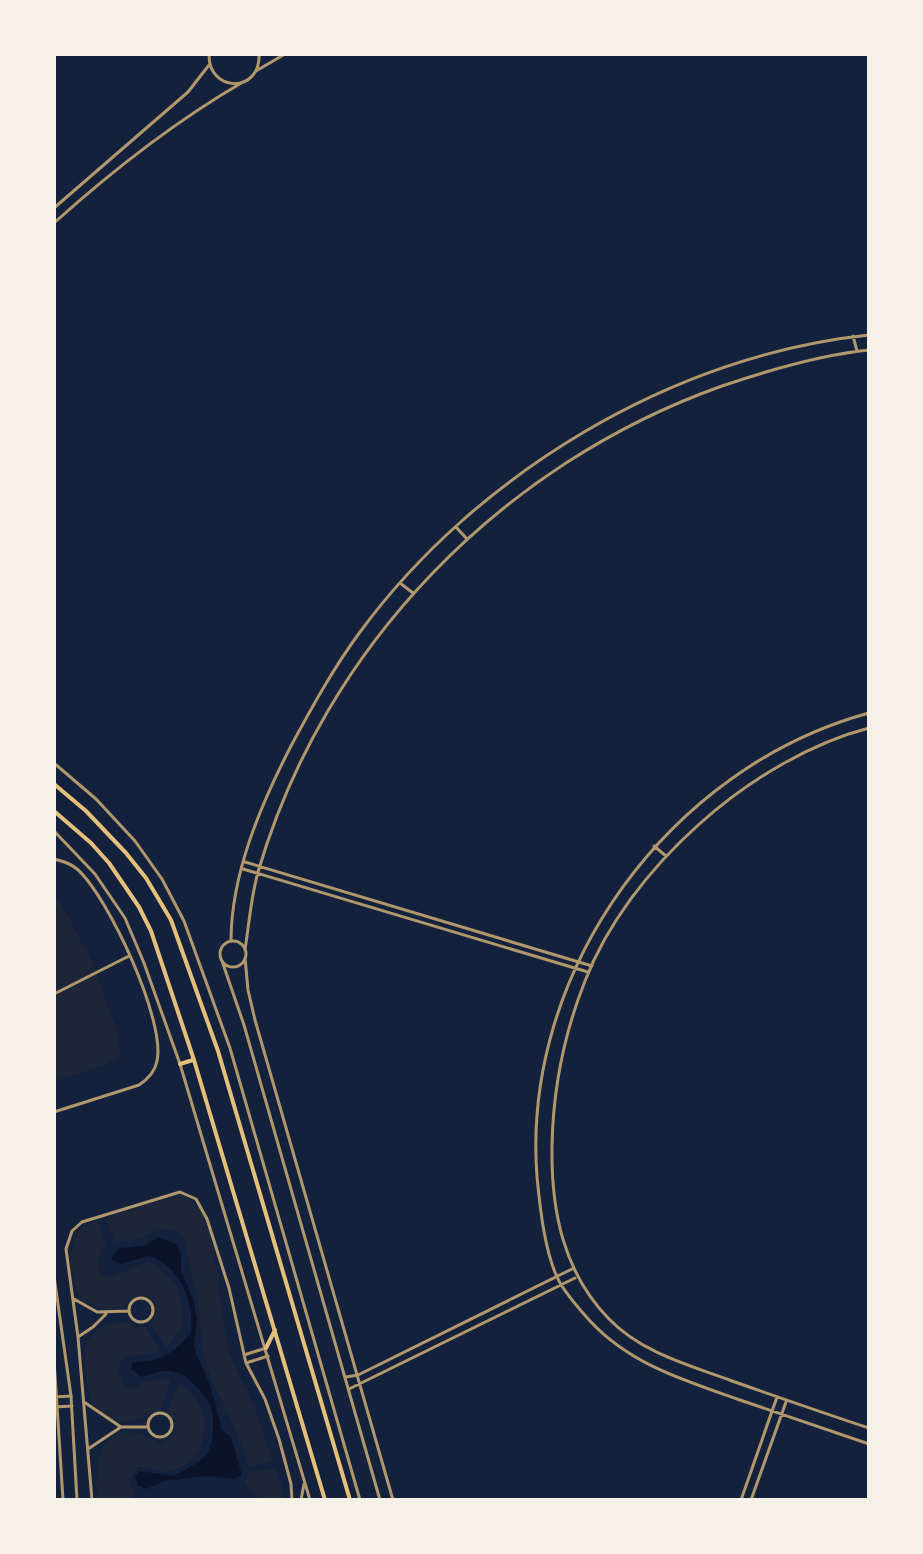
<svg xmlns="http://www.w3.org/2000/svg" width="923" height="1554" font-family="Bitter,serif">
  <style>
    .green { fill: #1d2539 }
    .water { fill: #0b132b }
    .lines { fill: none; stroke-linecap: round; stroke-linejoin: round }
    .minor { stroke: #b1986c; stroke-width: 3 }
    .tertiary { stroke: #b1986c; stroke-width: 3 }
    .primary { stroke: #e5c07b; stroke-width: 4 }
  </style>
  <rect width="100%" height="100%" fill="#14213d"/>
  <path class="green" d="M 54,898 L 59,899 L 93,964 L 119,1036 L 120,1057 L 105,1065 L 54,1081 Z
    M 180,1194 L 196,1203 L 205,1216 L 212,1240 L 228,1351 L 257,1414 L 272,1460 L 249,1467 L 238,1435 L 207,1369 L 201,1340 L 199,1307 L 184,1237 C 162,1221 155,1234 135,1239 C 128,1241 122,1241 115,1243 L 106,1217 Z
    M 98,1220 L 106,1246 L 101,1249 C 98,1259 97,1267 102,1276 L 111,1277 L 147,1262 L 156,1265 L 160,1271 L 169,1277 L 178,1288 L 184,1316 L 180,1330 L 167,1348 L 151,1324 L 156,1312 L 151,1298 L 136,1295 L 119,1310 L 109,1312 L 82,1302 C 70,1275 67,1260 76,1231 Z
    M 123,1322 L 139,1327 L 145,1326 L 160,1351 C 147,1356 134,1353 122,1359 L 118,1368 L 125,1386 L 133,1389 C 142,1381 159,1379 171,1380 L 161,1411 C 146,1413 135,1424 119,1421 C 94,1416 88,1394 86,1373 C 82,1342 88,1325 123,1322 Z
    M 180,1382 C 186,1390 196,1397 200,1406 C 213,1430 198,1466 171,1471 C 157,1474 148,1463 135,1469 L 129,1485 L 135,1493 L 129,1500 L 97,1500 C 95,1471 96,1420 142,1435 C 148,1437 153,1441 159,1444 C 177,1440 181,1423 167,1412 Z
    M 276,1469 L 283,1490 L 283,1500 L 260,1500 L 244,1483 L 248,1472 Z"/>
  <path class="water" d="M 158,1237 L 176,1244 L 181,1255 L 181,1271 L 193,1299 L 197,1320 L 194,1345 L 196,1353 L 210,1384 L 222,1430 L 231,1437 L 242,1475 L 234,1479 L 208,1476 L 164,1481 L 146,1489 L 138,1485 L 135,1476 L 139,1471 L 174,1476 C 184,1470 198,1464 206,1455 C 214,1445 215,1416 210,1405 C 205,1394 189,1377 178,1373 C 165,1368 153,1374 141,1377 L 131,1369 L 133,1363 C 137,1361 141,1362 146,1361 C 166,1360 178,1347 191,1333 C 194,1302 181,1267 149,1256 L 120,1264 L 111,1259 L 118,1249 L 146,1245 Z"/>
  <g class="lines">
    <path class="minor" d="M 853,336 L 857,351
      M 456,527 L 467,539
      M 400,583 L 413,593
      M 869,713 C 670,767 521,970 537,1177 C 540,1208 545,1256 560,1283 C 568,1296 580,1310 590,1321 C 630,1364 683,1380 737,1399 C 781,1414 825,1429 869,1444
      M 869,728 C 753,758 628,869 585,981 C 564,1034 553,1089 552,1146 C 551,1210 563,1272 609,1319 C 642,1353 689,1365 732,1381 C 778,1397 823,1413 869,1428
      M 654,846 L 666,856
      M 54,859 C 62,861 70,863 77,869 C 108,896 166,1021 157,1061 C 155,1072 148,1079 139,1085 L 54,1112
      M 245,862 L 592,966
      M 243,869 L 588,972
      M220 954a13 13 0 1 1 26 0a13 13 0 1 1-26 0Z
      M 231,941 C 231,874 261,804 291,746 C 312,707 334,667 360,632 C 476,474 673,355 869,335
      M 245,950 C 249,924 251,897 258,872 C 324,646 502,464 722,386 C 769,370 819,355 869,350
      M 245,958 L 248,990 L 255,1020 L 393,1500
      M 222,961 L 244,1025 L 380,1500
      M 54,994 L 129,956
      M129 1310a12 12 0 1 1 24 0a12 12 0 1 1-24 0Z
      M 74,1299 L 97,1312 L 129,1311
      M 78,1337 L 93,1327 L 106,1314
      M 244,1355 L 266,1348
      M 246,1363 L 268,1356
      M 346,1377 L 358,1375 L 572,1269
      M 349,1389 L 575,1278
      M 54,1397 L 71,1396
      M 84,1402 L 121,1427 L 148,1427
      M 54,1407 L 72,1406
      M148 1425a12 12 0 1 1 24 0a12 12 0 1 1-24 0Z
      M 88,1449 L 121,1427
      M 92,1500 L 78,1337 L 66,1249 L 72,1231 L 82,1222 L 180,1192 L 196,1199 L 207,1219 L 229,1288 L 246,1363 L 265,1399 L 279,1439 L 291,1484 L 292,1500
      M 301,1500 L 304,1484
      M 741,1500 L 777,1397
      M 751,1500 L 786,1402"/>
    <path class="tertiary" d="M 209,54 C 208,93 261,94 259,54
      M 256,71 L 285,54
      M 54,208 L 188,92 L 209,65
      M 54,223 C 113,170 174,122 243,82
      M 54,763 L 96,799 L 135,841 L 162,879 L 184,921 L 230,1048 L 360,1500
      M 54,831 L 95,874 L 125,918 L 144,963 L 180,1064 L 310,1500
      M 54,1276 L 71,1396 L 77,1500
      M 54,1359 L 63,1500"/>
    <path class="primary" d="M 54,784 L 86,811 L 126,853 L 146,878 L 171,920 L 218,1051 L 350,1500
      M 54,811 L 91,843 L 109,863 L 139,907 L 151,931 L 194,1060 L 325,1500
      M 180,1064 L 193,1060
      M 266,1348 L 275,1330"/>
  </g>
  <rect width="923" height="1554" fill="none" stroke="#f6f1e7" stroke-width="112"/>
</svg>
